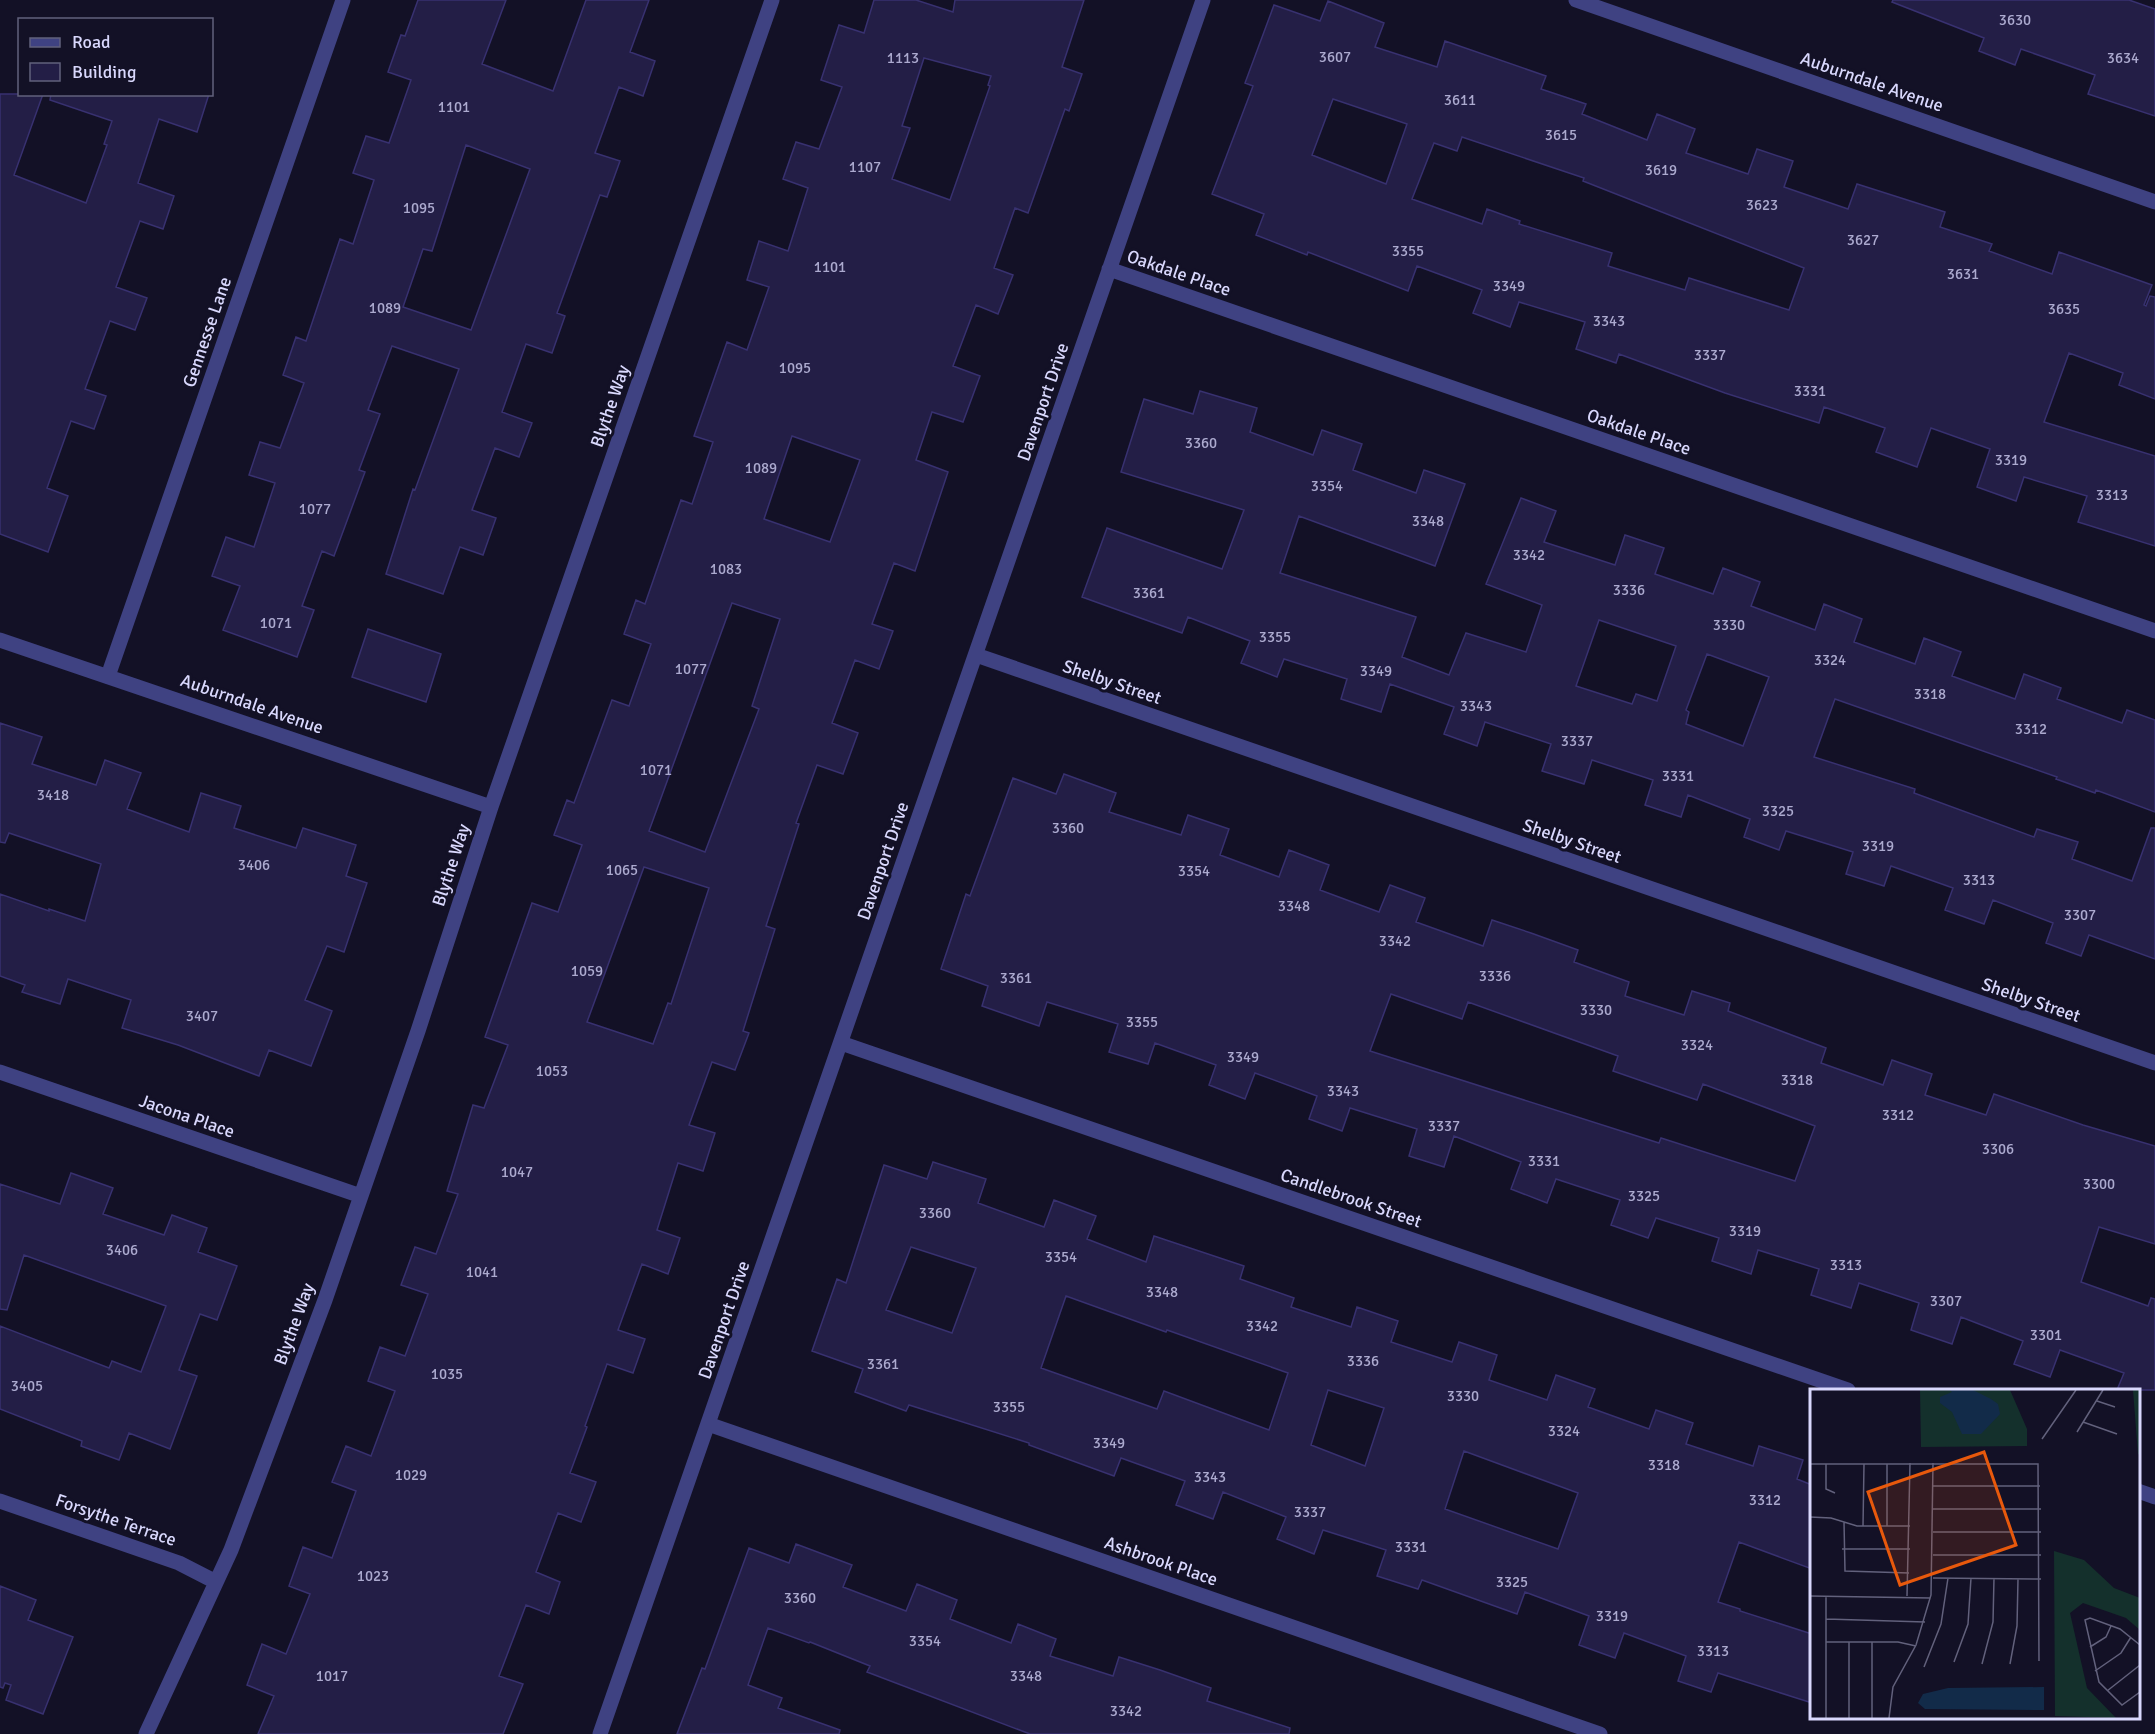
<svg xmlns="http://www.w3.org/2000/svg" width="2155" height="1734" font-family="Signika,sans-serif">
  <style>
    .building { fill: #231e46; stroke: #383170; stroke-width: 1.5; fill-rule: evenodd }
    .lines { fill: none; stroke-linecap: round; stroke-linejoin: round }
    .minor { stroke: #3f4282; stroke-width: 15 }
    .labels { text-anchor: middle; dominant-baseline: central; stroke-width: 6; stroke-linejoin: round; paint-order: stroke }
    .number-label { font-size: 15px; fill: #acaacf }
    .street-label { font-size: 18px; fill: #d9d8fd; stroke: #131126 }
    .inset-road { fill: none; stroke: #62617c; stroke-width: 1.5 }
    .view { fill: #e8590c; fill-opacity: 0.15; stroke: #e8590c; stroke-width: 3 }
    .inset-edge { fill: none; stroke: #d9d8fd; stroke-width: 3 }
  </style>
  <rect width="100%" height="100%" fill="#131126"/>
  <path class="building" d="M 418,0 L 506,0 L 482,64 L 553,91 L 586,0 L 649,0 L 630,52 L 655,61 L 643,96 L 619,87 L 595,153 L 620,161 L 607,197 L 600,195 L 557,313 L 565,316 L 552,353 L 526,344 L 502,412 L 532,423 L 519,457 L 495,448 L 472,510 L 496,518 L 483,555 L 460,547 L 443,594 L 386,574 L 413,489 L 415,490 L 459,369 L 392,346 L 368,410 L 380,414 L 359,470 L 365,472 L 334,556 L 322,551 L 302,606 L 314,610 L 297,657 L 223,630 L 240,586 L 212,576 L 226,537 L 254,547 L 275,483 L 249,475 L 260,442 L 280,448 L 304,383 L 283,375 L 296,337 L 306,341 L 340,239 L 353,244 L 374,180 L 353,173 L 366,136 L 389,143 L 411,80 L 388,72 L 401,35 L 405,36 ZM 466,145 L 530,169 L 471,330 L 403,307 L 423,249 L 432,251 Z
    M 874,0 L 916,0 L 953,12 L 955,0 L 1084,0 L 1062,67 L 1082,74 L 1069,111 L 1065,109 L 1028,213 L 1015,208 L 994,268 L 1013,275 L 998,314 L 976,305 L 953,366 L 980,376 L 963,422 L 932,412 L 916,460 L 948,472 L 915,571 L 894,563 L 872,624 L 893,631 L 879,669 L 855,660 L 832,723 L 858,733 L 843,774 L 817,765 L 796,823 L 799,824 L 766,926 L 775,929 L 743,1031 L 749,1033 L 735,1070 L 712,1062 L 689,1125 L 715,1133 L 703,1171 L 678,1163 L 657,1230 L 680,1238 L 668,1274 L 642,1264 L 618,1330 L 645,1339 L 633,1373 L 607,1364 L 585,1426 L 587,1427 L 570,1473 L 596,1482 L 581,1522 L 558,1513 L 536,1572 L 560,1582 L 549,1614 L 526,1605 L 499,1676 L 523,1684 L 503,1734 L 258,1734 L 274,1696 L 247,1685 L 262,1644 L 286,1654 L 310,1594 L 289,1586 L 303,1547 L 332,1558 L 356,1491 L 332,1482 L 346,1446 L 371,1456 L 395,1391 L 368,1381 L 380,1347 L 405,1356 L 428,1294 L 401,1285 L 415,1247 L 436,1254 L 458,1194 L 447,1191 L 473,1105 L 484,1108 L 508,1045 L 485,1037 L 532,903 L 558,912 L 582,845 L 554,835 L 567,800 L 574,803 L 612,700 L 629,706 L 651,644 L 624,634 L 636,600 L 645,604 L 681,500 L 692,504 L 713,442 L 694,436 L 727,342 L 747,350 L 769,287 L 747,280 L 759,241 L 788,251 L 808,188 L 783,179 L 796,142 L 819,149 L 842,87 L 821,80 L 839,25 L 864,33 ZM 924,58 L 991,76 L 988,85 L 990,86 L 950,200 L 892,179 L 910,128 L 902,126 ZM 792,436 L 860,460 L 830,542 L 764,519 ZM 732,603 L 780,619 L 752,706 L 759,709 L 705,852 L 649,831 ZM 644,867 L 709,888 L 671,1004 L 668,1003 L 653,1044 L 587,1022 Z
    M 1893,0 L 2129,0 L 2155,9 L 2155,116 L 2088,94 L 2095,75 L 2021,49 L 2015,65 L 1979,51 L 1984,38 L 1892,2 Z
    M 1328,1 L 1384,23 L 1375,47 L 1437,67 L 1445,41 L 1546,76 L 1541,89 L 1586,104 L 1582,114 L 1647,140 L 1657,114 L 1695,129 L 1686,153 L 1748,174 L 1757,149 L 1793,161 L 1784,187 L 1848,209 L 1857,184 L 1945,212 L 1940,227 L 1992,244 L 1989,251 L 2052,274 L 2059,252 L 2152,285 L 2144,305 L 2146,306 L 2150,296 L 2155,297 L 2155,399 L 2119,385 L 2123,373 L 2069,353 L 2044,422 L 2155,456 L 2155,546 L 2078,522 L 2087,496 L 2024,477 L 2016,501 L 1977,487 L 1990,449 L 1931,428 L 1917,467 L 1876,452 L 1885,428 L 1824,407 L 1819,423 L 1725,393 L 1619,354 L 1616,363 L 1576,349 L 1585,322 L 1519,302 L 1510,327 L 1473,313 L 1482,290 L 1417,266 L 1408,291 L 1308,252 L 1307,255 L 1256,235 L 1264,214 L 1212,194 L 1253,86 L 1245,83 L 1274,5 L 1320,21 ZM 1333,99 L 1407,124 L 1386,184 L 1312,155 ZM 1462,137 L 1584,178 L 1583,181 L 1804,268 L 1789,310 L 1689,278 L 1685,290 L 1608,266 L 1612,253 L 1519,224 L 1520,221 L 1487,209 L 1482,224 L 1412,199 L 1434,143 L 1457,151 Z
    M 0,94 L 43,94 L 14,175 L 86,203 L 107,145 L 104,144 L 112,121 L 50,100 L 51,94 L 209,94 L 197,132 L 159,119 L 138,183 L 174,196 L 163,229 L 140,221 L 116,287 L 147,298 L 135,330 L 110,321 L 85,389 L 106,396 L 94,429 L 71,421 L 47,488 L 68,496 L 48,552 L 0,534 Z
    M 1200,391 L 1257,408 L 1250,432 L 1313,455 L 1322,430 L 1362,444 L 1353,470 L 1416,493 L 1424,470 L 1465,484 L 1435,566 L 1299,516 L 1280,573 L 1416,617 L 1402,657 L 1449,675 L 1466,633 L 1526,652 L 1542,605 L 1486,584 L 1521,498 L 1556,511 L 1544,542 L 1615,565 L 1625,535 L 1664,548 L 1655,574 L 1713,594 L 1723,568 L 1760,582 L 1751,606 L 1815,630 L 1824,604 L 1862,619 L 1854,642 L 1915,664 L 1924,638 L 1961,652 L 1952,676 L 2015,699 L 2024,674 L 2061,688 L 2057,699 L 2122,723 L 2127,710 L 2155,720 L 2155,812 L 2096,790 L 2095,793 L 2056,779 L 2057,777 L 1835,699 L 1814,757 L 1915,789 L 1914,793 L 2034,837 L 2037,829 L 2078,842 L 2072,859 L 2132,881 L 2151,828 L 2155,828 L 2155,959 L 2089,935 L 2081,956 L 2046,943 L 2053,923 L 1993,900 L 1984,924 L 1945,910 L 1953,888 L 1891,866 L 1884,886 L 1846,874 L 1853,852 L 1786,831 L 1779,850 L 1744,837 L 1750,819 L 1688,795 L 1681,817 L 1645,805 L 1653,780 L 1592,760 L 1584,784 L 1542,771 L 1551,744 L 1485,722 L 1477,746 L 1444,734 L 1454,707 L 1390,684 L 1381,712 L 1341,699 L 1347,679 L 1284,659 L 1277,677 L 1241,663 L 1250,641 L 1188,617 L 1182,633 L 1082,597 L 1107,528 L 1222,569 L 1244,510 L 1121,472 L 1144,399 L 1193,414 ZM 1599,620 L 1676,646 L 1657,701 L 1636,694 L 1632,704 L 1576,686 ZM 1707,654 L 1769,677 L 1743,746 L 1686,724 L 1689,712 L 1686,710 Z
    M 368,629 L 441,654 L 426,702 L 352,677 Z
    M 0,723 L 42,737 L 32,764 L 96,785 L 105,760 L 141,773 L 127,809 L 189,832 L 201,793 L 241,806 L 234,828 L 296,848 L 303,828 L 356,845 L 346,876 L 367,883 L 344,952 L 327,946 L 305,1000 L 332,1011 L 311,1066 L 269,1050 L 259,1076 L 178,1045 L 122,1028 L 131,1000 L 68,979 L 60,1004 L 22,992 L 25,985 L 0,976 L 0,894 L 49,911 L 49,909 L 85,921 L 101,864 L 9,833 L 5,843 L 0,842 Z
    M 1064,774 L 1116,793 L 1109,812 L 1181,835 L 1188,815 L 1229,829 L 1220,855 L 1279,877 L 1289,850 L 1329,865 L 1320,890 L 1379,912 L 1390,885 L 1425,898 L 1416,922 L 1483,946 L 1492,920 L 1531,933 L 1578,950 L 1574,962 L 1629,982 L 1625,996 L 1684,1015 L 1692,991 L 1730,1003 L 1728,1011 L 1826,1048 L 1821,1063 L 1883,1085 L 1892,1060 L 1932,1074 L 1925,1095 L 1986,1115 L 1994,1094 L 2083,1125 L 2155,1146 L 2155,1244 L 2099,1227 L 2081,1282 L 2148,1306 L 2151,1298 L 2155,1299 L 2155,1390 L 2117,1390 L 2124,1373 L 2060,1350 L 2050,1377 L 2014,1364 L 2023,1341 L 1961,1317 L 1952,1344 L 1911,1330 L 1919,1303 L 1859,1283 L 1851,1308 L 1811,1295 L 1819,1269 L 1758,1250 L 1751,1274 L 1712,1261 L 1719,1238 L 1656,1218 L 1648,1238 L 1611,1225 L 1620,1200 L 1556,1179 L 1547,1203 L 1511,1189 L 1521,1162 L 1454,1136 L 1444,1167 L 1409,1156 L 1417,1129 L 1350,1108 L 1342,1131 L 1309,1119 L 1317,1096 L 1255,1073 L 1245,1099 L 1209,1085 L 1216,1065 L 1155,1043 L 1148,1064 L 1109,1052 L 1118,1024 L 1047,1002 L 1039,1026 L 982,1006 L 988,986 L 941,969 L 966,894 L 970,896 L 1013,778 L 1056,794 ZM 1391,994 L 1462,1019 L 1468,1002 L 1618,1056 L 1613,1071 L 1697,1100 L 1703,1084 L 1815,1126 L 1795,1181 L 1661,1138 L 1659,1143 L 1370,1051 Z
    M 933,1162 L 986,1179 L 978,1203 L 1044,1227 L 1054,1200 L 1096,1216 L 1087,1239 L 1146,1262 L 1154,1236 L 1244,1266 L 1240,1279 L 1294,1298 L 1291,1307 L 1351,1327 L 1357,1307 L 1398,1321 L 1391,1342 L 1452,1362 L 1459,1342 L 1497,1355 L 1489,1380 L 1547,1400 L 1556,1375 L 1595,1389 L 1588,1407 L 1649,1429 L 1656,1410 L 1693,1423 L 1686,1444 L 1753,1466 L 1759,1446 L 1803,1460 L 1797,1479 L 1812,1485 L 1812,1569 L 1739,1542 L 1718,1602 L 1740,1609 L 1740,1611 L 1812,1634 L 1812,1703 L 1718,1673 L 1711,1692 L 1678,1681 L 1686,1656 L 1624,1633 L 1615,1658 L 1579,1645 L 1589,1616 L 1525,1592 L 1517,1614 L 1422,1580 L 1418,1589 L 1377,1576 L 1386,1550 L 1323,1530 L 1314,1554 L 1277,1539 L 1286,1517 L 1223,1492 L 1213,1519 L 1176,1505 L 1185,1481 L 1121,1458 L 1114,1476 L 1029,1445 L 1029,1443 L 909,1405 L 906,1411 L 855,1392 L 863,1369 L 812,1351 L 837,1279 L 846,1283 L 884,1165 L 927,1179 ZM 911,1247 L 976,1268 L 952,1333 L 886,1310 ZM 1066,1296 L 1166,1332 L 1167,1330 L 1288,1373 L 1269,1430 L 1164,1391 L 1157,1409 L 1041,1368 ZM 1328,1390 L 1384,1408 L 1365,1466 L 1311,1445 ZM 1464,1451 L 1578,1493 L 1558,1549 L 1445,1509 Z
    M 71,1173 L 113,1188 L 103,1214 L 164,1235 L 172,1215 L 207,1228 L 198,1252 L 237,1266 L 217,1320 L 200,1314 L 179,1370 L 197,1376 L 170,1449 L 129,1433 L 119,1460 L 81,1446 L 82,1441 L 0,1409 L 0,1326 L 109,1368 L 112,1361 L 141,1372 L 166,1306 L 24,1255 L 7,1310 L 0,1309 L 0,1184 L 60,1204 Z
    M 796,1544 L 852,1565 L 843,1587 L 906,1611 L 917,1584 L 957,1600 L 950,1619 L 1011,1643 L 1018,1624 L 1056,1639 L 1050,1656 L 1113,1676 L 1119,1657 L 1160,1670 L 1211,1688 L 1207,1701 L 1290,1728 L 1289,1734 L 1030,1734 L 867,1672 L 870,1666 L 810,1642 L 809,1643 L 768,1628 L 748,1685 L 782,1698 L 778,1708 L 840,1730 L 839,1734 L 677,1734 L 702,1668 L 705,1669 L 749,1548 L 789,1563 Z
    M 0,1586 L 36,1600 L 28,1620 L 73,1637 L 43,1714 L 6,1700 L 11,1685 L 5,1683 L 3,1688 L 0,1687 Z"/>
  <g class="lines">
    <path class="minor" d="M 1576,0 L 2155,202
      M 1109,269 L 2155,631
      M 0,640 L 491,807
      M 976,655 L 2155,1063
      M 108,676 L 343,0
      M 841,1043 L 1848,1390
      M 0,1072 L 361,1196
      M 708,1424 L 1600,1734
      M 2138,1491 L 2155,1497
      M 0,1501 L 179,1563 L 216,1582
      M 146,1734 L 231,1550 L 325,1300 L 418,1031 L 491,807 L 772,0
      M 600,1734 L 1203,0"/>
  </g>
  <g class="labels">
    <g class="number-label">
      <text x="2015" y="20">3630</text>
      <text x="1335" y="57">3607</text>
      <text x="903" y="58">1113</text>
      <text x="2123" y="58">3634</text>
      <text x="1460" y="100">3611</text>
      <text x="454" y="107">1101</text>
      <text x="1561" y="135">3615</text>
      <text x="865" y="167">1107</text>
      <text x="1661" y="170">3619</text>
      <text x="1762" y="205">3623</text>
      <text x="419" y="208">1095</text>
      <text x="1863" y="240">3627</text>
      <text x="1408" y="251">3355</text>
      <text x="830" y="267">1101</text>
      <text x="1963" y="274">3631</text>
      <text x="1509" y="286">3349</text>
      <text x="385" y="308">1089</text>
      <text x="2064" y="309">3635</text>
      <text x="1609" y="321">3343</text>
      <text x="1710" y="355">3337</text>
      <text x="795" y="368">1095</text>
      <text x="1810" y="391">3331</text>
      <text x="1201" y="443">3360</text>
      <text x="2011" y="460">3319</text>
      <text x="761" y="468">1089</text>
      <text x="1327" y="486">3354</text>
      <text x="2112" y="495">3313</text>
      <text x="315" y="509">1077</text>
      <text x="1428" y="521">3348</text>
      <text x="1529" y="555">3342</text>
      <text x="726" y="569">1083</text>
      <text x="1629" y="590">3336</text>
      <text x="1149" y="593">3361</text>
      <text x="276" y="623">1071</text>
      <text x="1729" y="625">3330</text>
      <text x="1275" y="637">3355</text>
      <text x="1830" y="660">3324</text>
      <text x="691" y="669">1077</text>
      <text x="1376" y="671">3349</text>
      <text x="1930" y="694">3318</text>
      <text x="1476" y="706">3343</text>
      <text x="2031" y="729">3312</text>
      <text x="1577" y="741">3337</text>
      <text x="656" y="770">1071</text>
      <text x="1678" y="776">3331</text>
      <text x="53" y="795">3418</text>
      <text x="1778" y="811">3325</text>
      <text x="1068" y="828">3360</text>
      <text x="1878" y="846">3319</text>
      <text x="254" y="865">3406</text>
      <text x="622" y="870">1065</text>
      <text x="1194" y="871">3354</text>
      <text x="1979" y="880">3313</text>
      <text x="1294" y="906">3348</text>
      <text x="2080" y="915">3307</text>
      <text x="1395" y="941">3342</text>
      <text x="587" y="971">1059</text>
      <text x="1495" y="976">3336</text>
      <text x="1016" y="978">3361</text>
      <text x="1596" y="1010">3330</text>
      <text x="202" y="1016">3407</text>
      <text x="1142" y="1022">3355</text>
      <text x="1697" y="1045">3324</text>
      <text x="1243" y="1057">3349</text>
      <text x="552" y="1071">1053</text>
      <text x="1797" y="1080">3318</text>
      <text x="1343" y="1091">3343</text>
      <text x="1898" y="1115">3312</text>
      <text x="1444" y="1126">3337</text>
      <text x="1998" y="1149">3306</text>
      <text x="1544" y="1161">3331</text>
      <text x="517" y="1172">1047</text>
      <text x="2099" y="1184">3300</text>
      <text x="1644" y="1196">3325</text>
      <text x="935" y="1213">3360</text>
      <text x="1745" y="1231">3319</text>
      <text x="122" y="1250">3406</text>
      <text x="1061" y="1257">3354</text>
      <text x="1846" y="1265">3313</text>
      <text x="482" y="1272">1041</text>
      <text x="1162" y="1292">3348</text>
      <text x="1946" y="1301">3307</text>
      <text x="1262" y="1326">3342</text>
      <text x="2046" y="1335">3301</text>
      <text x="1363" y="1361">3336</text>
      <text x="883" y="1364">3361</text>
      <text x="447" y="1374">1035</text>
      <text x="27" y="1386">3405</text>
      <text x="1463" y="1396">3330</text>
      <text x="1009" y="1407">3355</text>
      <text x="1564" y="1431">3324</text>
      <text x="1109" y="1443">3349</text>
      <text x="1664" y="1465">3318</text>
      <text x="411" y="1475">1029</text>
      <text x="1210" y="1477">3343</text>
      <text x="1765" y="1500">3312</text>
      <text x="1310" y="1512">3337</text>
      <text x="1411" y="1547">3331</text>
      <text x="373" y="1576">1023</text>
      <text x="1512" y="1582">3325</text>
      <text x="800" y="1598">3360</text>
      <text x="1612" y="1616">3319</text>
      <text x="925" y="1641">3354</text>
      <text x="1713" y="1651">3313</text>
      <text x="332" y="1676">1017</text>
      <text x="1026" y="1676">3348</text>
      <text x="1126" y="1711">3342</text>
    </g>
    <g class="street-label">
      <text transform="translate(1872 82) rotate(19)">Auburndale Avenue</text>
      <text transform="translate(1179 273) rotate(19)">Oakdale Place</text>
      <text transform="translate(207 332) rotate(-71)">Gennesse Lane</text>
      <text transform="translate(1043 402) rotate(-71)">Davenport Drive</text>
      <text transform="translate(610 406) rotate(-71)">Blythe Way</text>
      <text transform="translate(1639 432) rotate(19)">Oakdale Place</text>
      <text transform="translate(1112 682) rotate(19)">Shelby Street</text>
      <text transform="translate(252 704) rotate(19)">Auburndale Avenue</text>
      <text transform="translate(1572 841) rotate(19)">Shelby Street</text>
      <text transform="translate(883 861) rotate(-71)">Davenport Drive</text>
      <text transform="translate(451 865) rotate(-72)">Blythe Way</text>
      <text transform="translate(2031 1000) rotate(19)">Shelby Street</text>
      <text transform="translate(187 1116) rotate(19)">Jacona Place</text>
      <text transform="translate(1351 1198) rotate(19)">Candlebrook Street</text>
      <text transform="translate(724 1320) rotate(-71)">Davenport Drive</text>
      <text transform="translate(294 1324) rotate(-70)">Blythe Way</text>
      <text transform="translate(116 1520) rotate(19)">Forsythe Terrace</text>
      <text transform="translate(1161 1561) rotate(19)">Ashbrook Place</text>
    </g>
  </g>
  <g transform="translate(1810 1389)">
    <rect width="330" height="330" fill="#131126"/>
    <path d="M 110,1 L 200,1 L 217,40 L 217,57 L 111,58 ZM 323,1 L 330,1 L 330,66 L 328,65 ZM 244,162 L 274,171 L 304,199 L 330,209 L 330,241 L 316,229 L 273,214 L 260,224 L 277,299 L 306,329 L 245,327 Z" fill="#14302c"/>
    <path d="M 140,1 L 163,1 L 181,10 L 188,15 L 190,25 L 171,45 L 152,45 L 142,23 L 130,14 L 130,8 L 142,3 ZM 234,298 L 234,321 L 115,320 L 108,314 L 113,305 L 138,299 Z" fill="#122b49"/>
    <path class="inset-road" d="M 287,12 L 305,18M 273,33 L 307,45M 267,43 L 293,1M 232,50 L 266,1M 0,75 L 228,75 L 229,272M 16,75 L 16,100 L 25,104M 123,97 L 230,97M 123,120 L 231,120M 0,128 L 21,129 L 47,137 L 100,137M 34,133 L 35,182 L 99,184M 53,137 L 54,75M 77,137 L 77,75M 123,143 L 231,143M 32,160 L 100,160M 123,166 L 231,166M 123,189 L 231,190M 0,207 L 120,209M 16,207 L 16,329M 97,207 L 100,74M 16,230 L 115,233M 16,253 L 88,253 L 106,257M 330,256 L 310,240 L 280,229 L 275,231 L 289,293 L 312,316 L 330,303M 280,258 L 296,248 L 301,237M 144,273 L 158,235 L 161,189M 172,275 L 183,233 L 184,189M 200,275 L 207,237 L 208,190M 114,278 L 131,235 L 138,189M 285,282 L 311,264 L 321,248M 297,302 L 330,276M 39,329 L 39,253M 62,329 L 62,253M 79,329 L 83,298 L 106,256 L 121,206 L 123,74"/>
    <path class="view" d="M 174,63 L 206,156 L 90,196 L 58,103 Z"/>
    <rect width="330" height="330" class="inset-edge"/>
  </g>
  <rect x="18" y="18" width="195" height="78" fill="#131126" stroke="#62617c" stroke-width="1.5"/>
  <rect x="30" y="38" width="30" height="9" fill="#3f4282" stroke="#62617c" stroke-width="1.5"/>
  <text x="72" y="48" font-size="18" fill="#d9d8fd">Road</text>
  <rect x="30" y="63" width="30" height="18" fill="#231e46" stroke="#62617c" stroke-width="1.5"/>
  <text x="72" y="78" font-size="18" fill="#d9d8fd">Building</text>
</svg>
